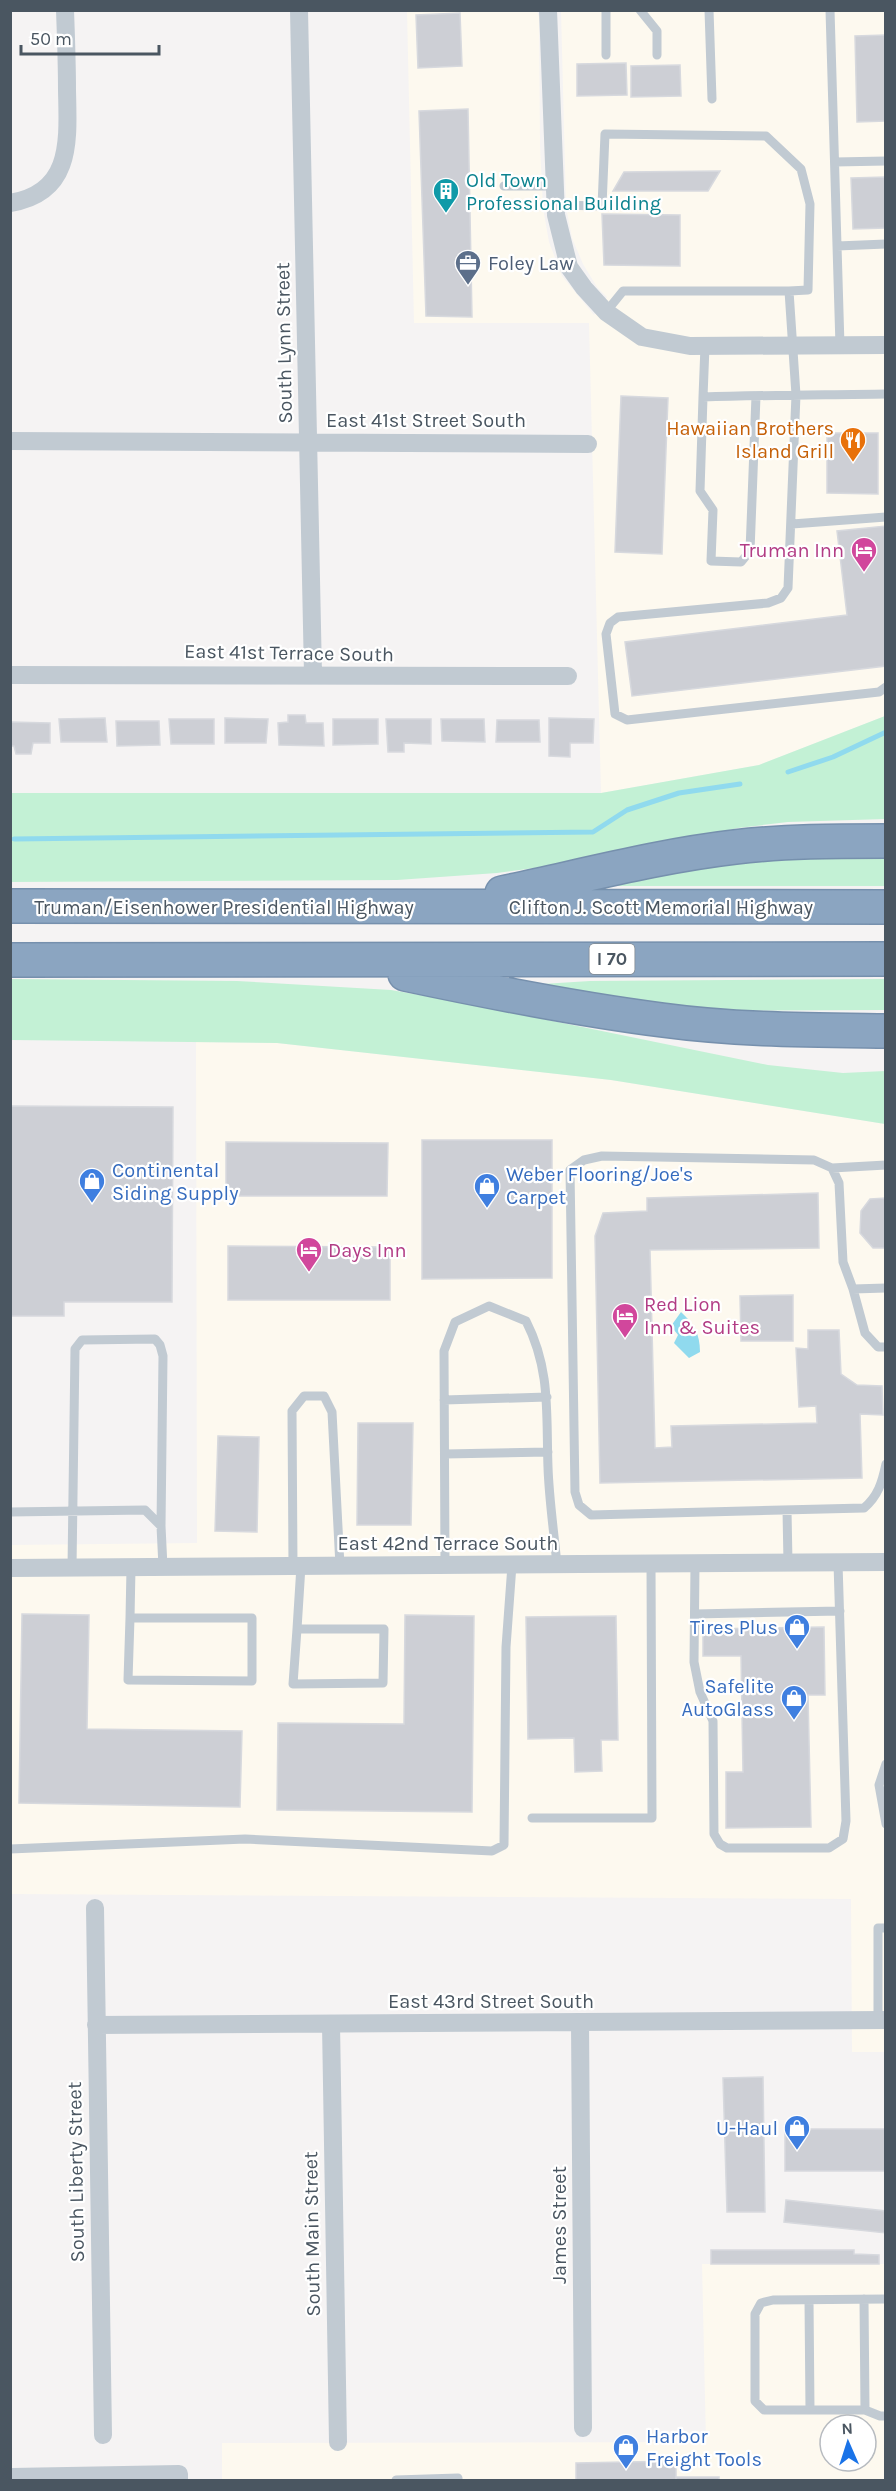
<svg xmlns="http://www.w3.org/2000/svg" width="896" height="2491" font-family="Karla,sans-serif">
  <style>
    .commercial { fill: #fdf9ef; fill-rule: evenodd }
    .green { fill: #c3f1d5 }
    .water { fill: #90daee }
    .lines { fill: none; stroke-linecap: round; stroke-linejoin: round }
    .stream { stroke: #90daee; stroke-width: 5 }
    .building { fill: #cdcfd5; stroke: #d7d9de; stroke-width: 1.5 }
    .motorway-casing { stroke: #7690ad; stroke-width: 36 }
    .service { stroke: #c1cad2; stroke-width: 9 }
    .minor { stroke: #c1cad2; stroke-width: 18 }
    .motorway { stroke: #8ba5c1; stroke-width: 33 }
    .labels { text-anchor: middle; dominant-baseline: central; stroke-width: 4.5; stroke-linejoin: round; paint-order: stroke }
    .shield { fill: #fff; stroke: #808990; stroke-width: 1.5 }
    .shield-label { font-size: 18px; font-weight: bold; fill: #4a5661 }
    .culture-label { font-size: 20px; fill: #0d838f; stroke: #fff; text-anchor: start }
    .service-label { font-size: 20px; fill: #4e5e75; stroke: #fff; text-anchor: start }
    .street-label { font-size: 20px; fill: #4a5661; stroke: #fff }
    .food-label { font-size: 20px; fill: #c56008; stroke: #fff; text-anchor: end }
    .hotel-label { font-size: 20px; fill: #b23c85; stroke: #fff; text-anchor: start }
    .shop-label { font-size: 20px; fill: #366cbe; stroke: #fff; text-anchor: start }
  </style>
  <rect width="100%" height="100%" fill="#f5f3f3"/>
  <path class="commercial" d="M 407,11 L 537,11 L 539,17 L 540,145 L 543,208 L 549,242 L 562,276 L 594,315 L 607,297 L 597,287 L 583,264 L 572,238 L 566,207 L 561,11 L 885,11 L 885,716 L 759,765 L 601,793 L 589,323 L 414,323 Z
    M 196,1042 L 277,1043 L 611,1080 L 885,1124 L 885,2052 L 852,2052 L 851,1899 L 11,1894 L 11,1545 L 197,1543 Z
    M 702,2264 L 885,2264 L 885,2480 L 222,2480 L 222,2443 L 706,2442 ZM 830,2425 L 866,2425 L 866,2461 L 830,2461 Z"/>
  <path class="green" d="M 885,716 L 885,819 L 788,822 L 738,828 L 572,863 L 497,873 L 397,880 L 11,882 L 10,793 L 601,793 L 759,765 Z
    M 885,856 L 885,886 L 602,886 L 762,857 Z
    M 11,979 L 237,981 L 391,990 L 465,1003 L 768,1065 L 843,1073 L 885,1071 L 885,1124 L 611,1080 L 277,1043 L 11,1040 Z
    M 885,979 L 885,1010 L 683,1011 L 510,986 L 590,981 Z"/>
  <path class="water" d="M 681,1312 C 694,1324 700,1334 700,1352 L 689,1358 L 674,1343 L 678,1335 L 671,1326 Z"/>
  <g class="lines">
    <path class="stream" d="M 788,772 L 833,757 L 886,732
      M 14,839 L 593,832 L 627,810 L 679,793 L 740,784"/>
  </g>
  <path class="building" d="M 460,13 L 462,66 L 418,68 L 416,15 Z
    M 886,35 L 886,121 L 857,122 L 855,36 Z
    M 626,63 L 627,95 L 577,96 L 577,64 Z
    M 680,65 L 681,96 L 631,97 L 631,66 Z
    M 468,109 L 472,317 L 426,316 L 419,111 Z
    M 720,171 L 708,191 L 613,191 L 624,172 Z
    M 886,177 L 886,228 L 853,229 L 851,178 Z
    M 602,214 L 680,215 L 680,266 L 604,265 Z
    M 621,396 L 668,398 L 662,554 L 615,552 Z
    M 827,433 L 878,433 L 878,494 L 827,493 Z
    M 886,526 L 886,666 L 632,696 L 625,642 L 847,615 L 837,531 Z
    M 288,715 L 305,715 L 306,723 L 323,723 L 324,746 L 279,745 L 278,723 L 288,722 Z
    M 105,718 L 107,742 L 61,742 L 59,719 Z
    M 225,718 L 268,719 L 266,743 L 225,743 Z
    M 549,718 L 594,719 L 593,743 L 570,743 L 570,757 L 549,756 Z
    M 169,719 L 214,719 L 214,744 L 171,744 Z
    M 333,719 L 378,719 L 378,744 L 333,745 Z
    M 386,719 L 431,719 L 431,744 L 404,743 L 404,752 L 388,752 Z
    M 441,719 L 484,719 L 485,742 L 442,741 Z
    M 497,720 L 539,720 L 540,742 L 496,742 Z
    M 116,721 L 159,721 L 160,745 L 117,746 Z
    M 10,722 L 50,723 L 50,743 L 33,743 L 31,754 L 16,754 L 14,746 L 10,746 Z
    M 10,1106 L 173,1107 L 172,1302 L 64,1302 L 64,1316 L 10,1316 Z
    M 422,1140 L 552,1140 L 552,1278 L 422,1279 Z
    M 226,1142 L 388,1143 L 387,1196 L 226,1196 Z
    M 818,1193 L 819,1248 L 650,1250 L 655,1448 L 672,1447 L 671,1426 L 817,1423 L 816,1406 L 799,1407 L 796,1348 L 808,1349 L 808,1330 L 839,1330 L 841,1374 L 857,1385 L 882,1386 L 883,1415 L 860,1414 L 862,1478 L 600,1483 L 595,1236 L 603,1213 L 647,1211 L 647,1198 Z
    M 886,1198 L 886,1248 L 873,1248 L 860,1233 L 861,1211 L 870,1199 Z
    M 228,1246 L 390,1247 L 390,1300 L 228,1300 Z
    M 793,1295 L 793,1341 L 741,1341 L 740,1296 Z
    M 358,1423 L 413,1423 L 411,1525 L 357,1525 Z
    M 218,1436 L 259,1437 L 257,1532 L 215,1531 Z
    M 22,1614 L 89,1615 L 87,1729 L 242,1731 L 240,1807 L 19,1803 Z
    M 405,1615 L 474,1616 L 472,1812 L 277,1810 L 278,1723 L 404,1724 Z
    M 616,1616 L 618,1740 L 601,1740 L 602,1771 L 575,1772 L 574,1738 L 528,1739 L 526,1617 Z
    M 824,1627 L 825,1695 L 808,1695 L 811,1827 L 726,1828 L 726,1772 L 743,1772 L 741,1656 L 703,1656 L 703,1629 Z
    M 763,2077 L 765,2212 L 727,2212 L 723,2078 Z
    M 785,2129 L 886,2129 L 886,2171 L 785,2171 Z
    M 786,2200 L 886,2211 L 886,2233 L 784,2222 Z
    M 711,2250 L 854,2250 L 854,2254 L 879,2255 L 879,2264 L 711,2264 Z
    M 676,2461 L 676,2480 L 576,2480 L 576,2463 Z
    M 676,2477 L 719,2477 L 719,2480 L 676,2480 Z"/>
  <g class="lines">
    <g class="motorway-casing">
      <path id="motorway" d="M 502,893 C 579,877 657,856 735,847 C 785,841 835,841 886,841
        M 10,906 L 886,907
        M 10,960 L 886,959
        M 405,974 C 490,992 576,1009 662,1020 C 735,1030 811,1030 886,1031"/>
    </g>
    <path class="service" d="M 606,10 L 606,55
      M 640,10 L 657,31 L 657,55
      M 709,10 L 712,99
      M 830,10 L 840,346
      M 835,162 L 886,161
      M 504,186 L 554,186
      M 555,205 L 602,206 L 605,134 L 766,136 L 801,169 L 810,204 L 808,290 L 789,291
      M 837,246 L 886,244
      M 606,312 L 623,291 L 789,291 L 796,395 L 788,588 L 781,598 L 768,603 L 618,617 L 610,623 L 606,634 L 615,714 L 627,720 L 879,692 L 886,687
      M 756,396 L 750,551 L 741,562 L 711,561 L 713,510 L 700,491 L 703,397 C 764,395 825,395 886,394
      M 703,397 L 705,346
      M 792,524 L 886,517
      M 832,1168 L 886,1165
      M 853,1289 L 886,1288
      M 886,1347 L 878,1347 L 865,1333 L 853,1289 L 843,1262 L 839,1183 L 832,1168 L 814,1160 L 602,1156 L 584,1160 L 570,1170 L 575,1492 L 579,1505 L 591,1515 L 864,1508 C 878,1496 882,1483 886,1464
      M 444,1400 L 547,1397
      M 445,1454 L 548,1452
      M 787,1510 L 788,1563
      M 10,1512 L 145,1510 L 161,1526 L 163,1567
      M 695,1564 L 694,1662 L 700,1692 L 713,1721 L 714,1834 L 720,1844 L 727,1848 L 829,1848 L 843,1839 L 846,1821 L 838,1563
      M 445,1565 L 444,1351 L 455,1322 L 489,1306 L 526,1321 C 551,1370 546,1414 548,1467 C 549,1499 554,1532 557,1565
      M 293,1566 L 292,1411 L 304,1396 L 324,1396 L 332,1412 L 340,1566
      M 72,1568 L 75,1349 L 82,1340 L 155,1339 L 160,1345 L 163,1356 L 161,1526
      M 695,1614 L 840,1611
      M 130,1618 L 128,1680 L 252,1681 L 252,1618 L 130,1618 L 131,1568
      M 297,1629 L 293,1684 L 383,1683 L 384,1629 L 297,1629 L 301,1566
      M 886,1764 L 879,1785 L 886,1824
      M 532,1818 L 652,1818 L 651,1564
      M 10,1849 L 245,1839 L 492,1851 L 504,1845 L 506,1647 L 512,1565
      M 878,2021 L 878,1928 L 886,1928
      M 864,2299 L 865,2410
      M 886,2299 L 773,2300 L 761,2303 L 755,2314 L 755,2401 L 764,2410 L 865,2410 L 880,2416 L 886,2416
      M 809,2300 L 810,2410
      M 396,2480 L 458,2478 L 458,2480"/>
    <path class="minor" d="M 299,10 L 313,674
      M 548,10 L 556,215 L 569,267 L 584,288 L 606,312 L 642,337 L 690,346 L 886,345
      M 10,203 C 73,193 68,140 67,90 C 67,63 66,37 65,10
      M 10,441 L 588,444
      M 10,675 L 568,676
      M 10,1568 L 886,1562
      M 95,1908 L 103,2435
      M 580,2022 L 583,2428
      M 331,2024 L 338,2442
      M 96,2025 L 886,2020
      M 12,2480 L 12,2477 L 179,2474 L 179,2480"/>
    <use href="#motorway" class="motorway"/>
  </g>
  <defs>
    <g id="building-pin" transform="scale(1.35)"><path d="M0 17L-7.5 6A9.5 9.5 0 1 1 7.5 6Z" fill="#0f9aa8" stroke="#fff"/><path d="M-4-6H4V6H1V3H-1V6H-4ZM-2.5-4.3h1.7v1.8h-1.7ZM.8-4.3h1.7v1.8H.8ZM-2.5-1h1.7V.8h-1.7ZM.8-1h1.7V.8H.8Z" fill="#fff"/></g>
    <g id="office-pin" transform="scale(1.35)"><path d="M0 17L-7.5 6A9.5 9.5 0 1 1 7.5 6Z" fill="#5c6f8a" stroke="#fff"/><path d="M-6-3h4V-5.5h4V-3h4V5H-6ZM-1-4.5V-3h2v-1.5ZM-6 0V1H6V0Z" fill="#fff"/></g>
    <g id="restaurant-pin" transform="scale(1.35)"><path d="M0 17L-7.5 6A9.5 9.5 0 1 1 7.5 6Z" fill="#e8710a" stroke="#fff"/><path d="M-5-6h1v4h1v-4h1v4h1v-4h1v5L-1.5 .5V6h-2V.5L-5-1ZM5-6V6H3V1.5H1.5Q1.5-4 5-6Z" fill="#fff"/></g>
    <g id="hotel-pin" transform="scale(1.35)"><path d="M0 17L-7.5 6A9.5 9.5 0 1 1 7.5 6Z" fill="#d1479c" stroke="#fff"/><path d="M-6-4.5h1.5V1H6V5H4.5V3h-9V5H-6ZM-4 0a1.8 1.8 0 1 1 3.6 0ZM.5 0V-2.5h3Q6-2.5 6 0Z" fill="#fff"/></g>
    <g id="shop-pin" transform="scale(1.35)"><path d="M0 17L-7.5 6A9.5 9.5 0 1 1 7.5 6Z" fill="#3f7fe0" stroke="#fff"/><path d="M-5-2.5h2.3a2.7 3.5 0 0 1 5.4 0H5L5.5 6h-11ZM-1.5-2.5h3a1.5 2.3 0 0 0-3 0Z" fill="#fff"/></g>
  </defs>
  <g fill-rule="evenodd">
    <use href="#building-pin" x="446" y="191"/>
    <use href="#office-pin" x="468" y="263"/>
    <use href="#restaurant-pin" x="853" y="440"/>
    <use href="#hotel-pin" x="864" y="550"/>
    <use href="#shop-pin" x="92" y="1181"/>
    <use href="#shop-pin" x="487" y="1186"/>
    <use href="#hotel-pin" x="309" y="1250"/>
    <use href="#hotel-pin" x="625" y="1316"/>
    <use href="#shop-pin" x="797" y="1627"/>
    <use href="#shop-pin" x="794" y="1698"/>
    <use href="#shop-pin" x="797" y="2128"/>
    <use href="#shop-pin" x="626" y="2447"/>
  </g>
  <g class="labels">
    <rect class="shield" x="589.5" y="944" width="45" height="30" rx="4.5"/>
    <g class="shield-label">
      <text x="612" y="959">I 70</text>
    </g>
    <g class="culture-label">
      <text x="466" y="180">Old Town<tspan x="466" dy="23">Professional Building</tspan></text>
    </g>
    <g class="service-label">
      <text x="488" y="263">Foley Law</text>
    </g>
    <g class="street-label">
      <text transform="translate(284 343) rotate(-91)">South Lynn Street</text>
      <text x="426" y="420">East 41st Street South</text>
      <text transform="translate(289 653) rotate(1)">East 41st Terrace South</text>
      <text x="224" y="907">Truman/Eisenhower Presidential Highway</text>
      <text x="661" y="907">Clifton J. Scott Memorial Highway</text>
      <text x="448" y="1543">East 42nd Terrace South</text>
      <text x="491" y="2001">East 43rd Street South</text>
      <text transform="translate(76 2172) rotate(-91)">South Liberty Street</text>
      <text transform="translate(559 2225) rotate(-90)">James Street</text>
      <text transform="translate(312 2234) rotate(-91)">South Main Street</text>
    </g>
    <g class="food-label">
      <text x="834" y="428">Hawaiian Brothers<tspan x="834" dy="23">Island Grill</tspan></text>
    </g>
    <g class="hotel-label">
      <text x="844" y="550" text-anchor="end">Truman Inn</text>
      <text x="328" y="1250">Days Inn</text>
      <text x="644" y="1304">Red Lion<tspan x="644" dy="23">Inn &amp; Suites</tspan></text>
    </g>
    <g class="shop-label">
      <text x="112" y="1170">Continental<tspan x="112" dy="23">Siding Supply</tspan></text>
      <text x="506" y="1174">Weber Flooring/Joe's<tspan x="506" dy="23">Carpet</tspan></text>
      <text x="778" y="1627" text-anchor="end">Tires Plus</text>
      <text x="774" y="1686" text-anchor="end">Safelite<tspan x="774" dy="23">AutoGlass</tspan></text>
      <text x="778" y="2128" text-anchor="end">U-Haul</text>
      <text x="646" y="2436">Harbor<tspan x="646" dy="23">Freight Tools</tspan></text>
    </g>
  </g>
  <rect width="896" height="2491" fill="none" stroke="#4a5661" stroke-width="24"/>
  <g transform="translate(848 2443) rotate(357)"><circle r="28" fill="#ffffff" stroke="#b7bbc0" stroke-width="1.5"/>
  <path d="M0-4.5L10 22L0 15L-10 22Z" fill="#1a73e8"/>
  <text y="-9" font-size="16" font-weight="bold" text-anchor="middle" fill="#4a5661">N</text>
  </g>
  <path d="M21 45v9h138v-9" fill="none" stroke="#4a5661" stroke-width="3"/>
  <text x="30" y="45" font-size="18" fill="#4a5661" stroke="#ffffff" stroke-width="4.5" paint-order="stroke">50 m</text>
</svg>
